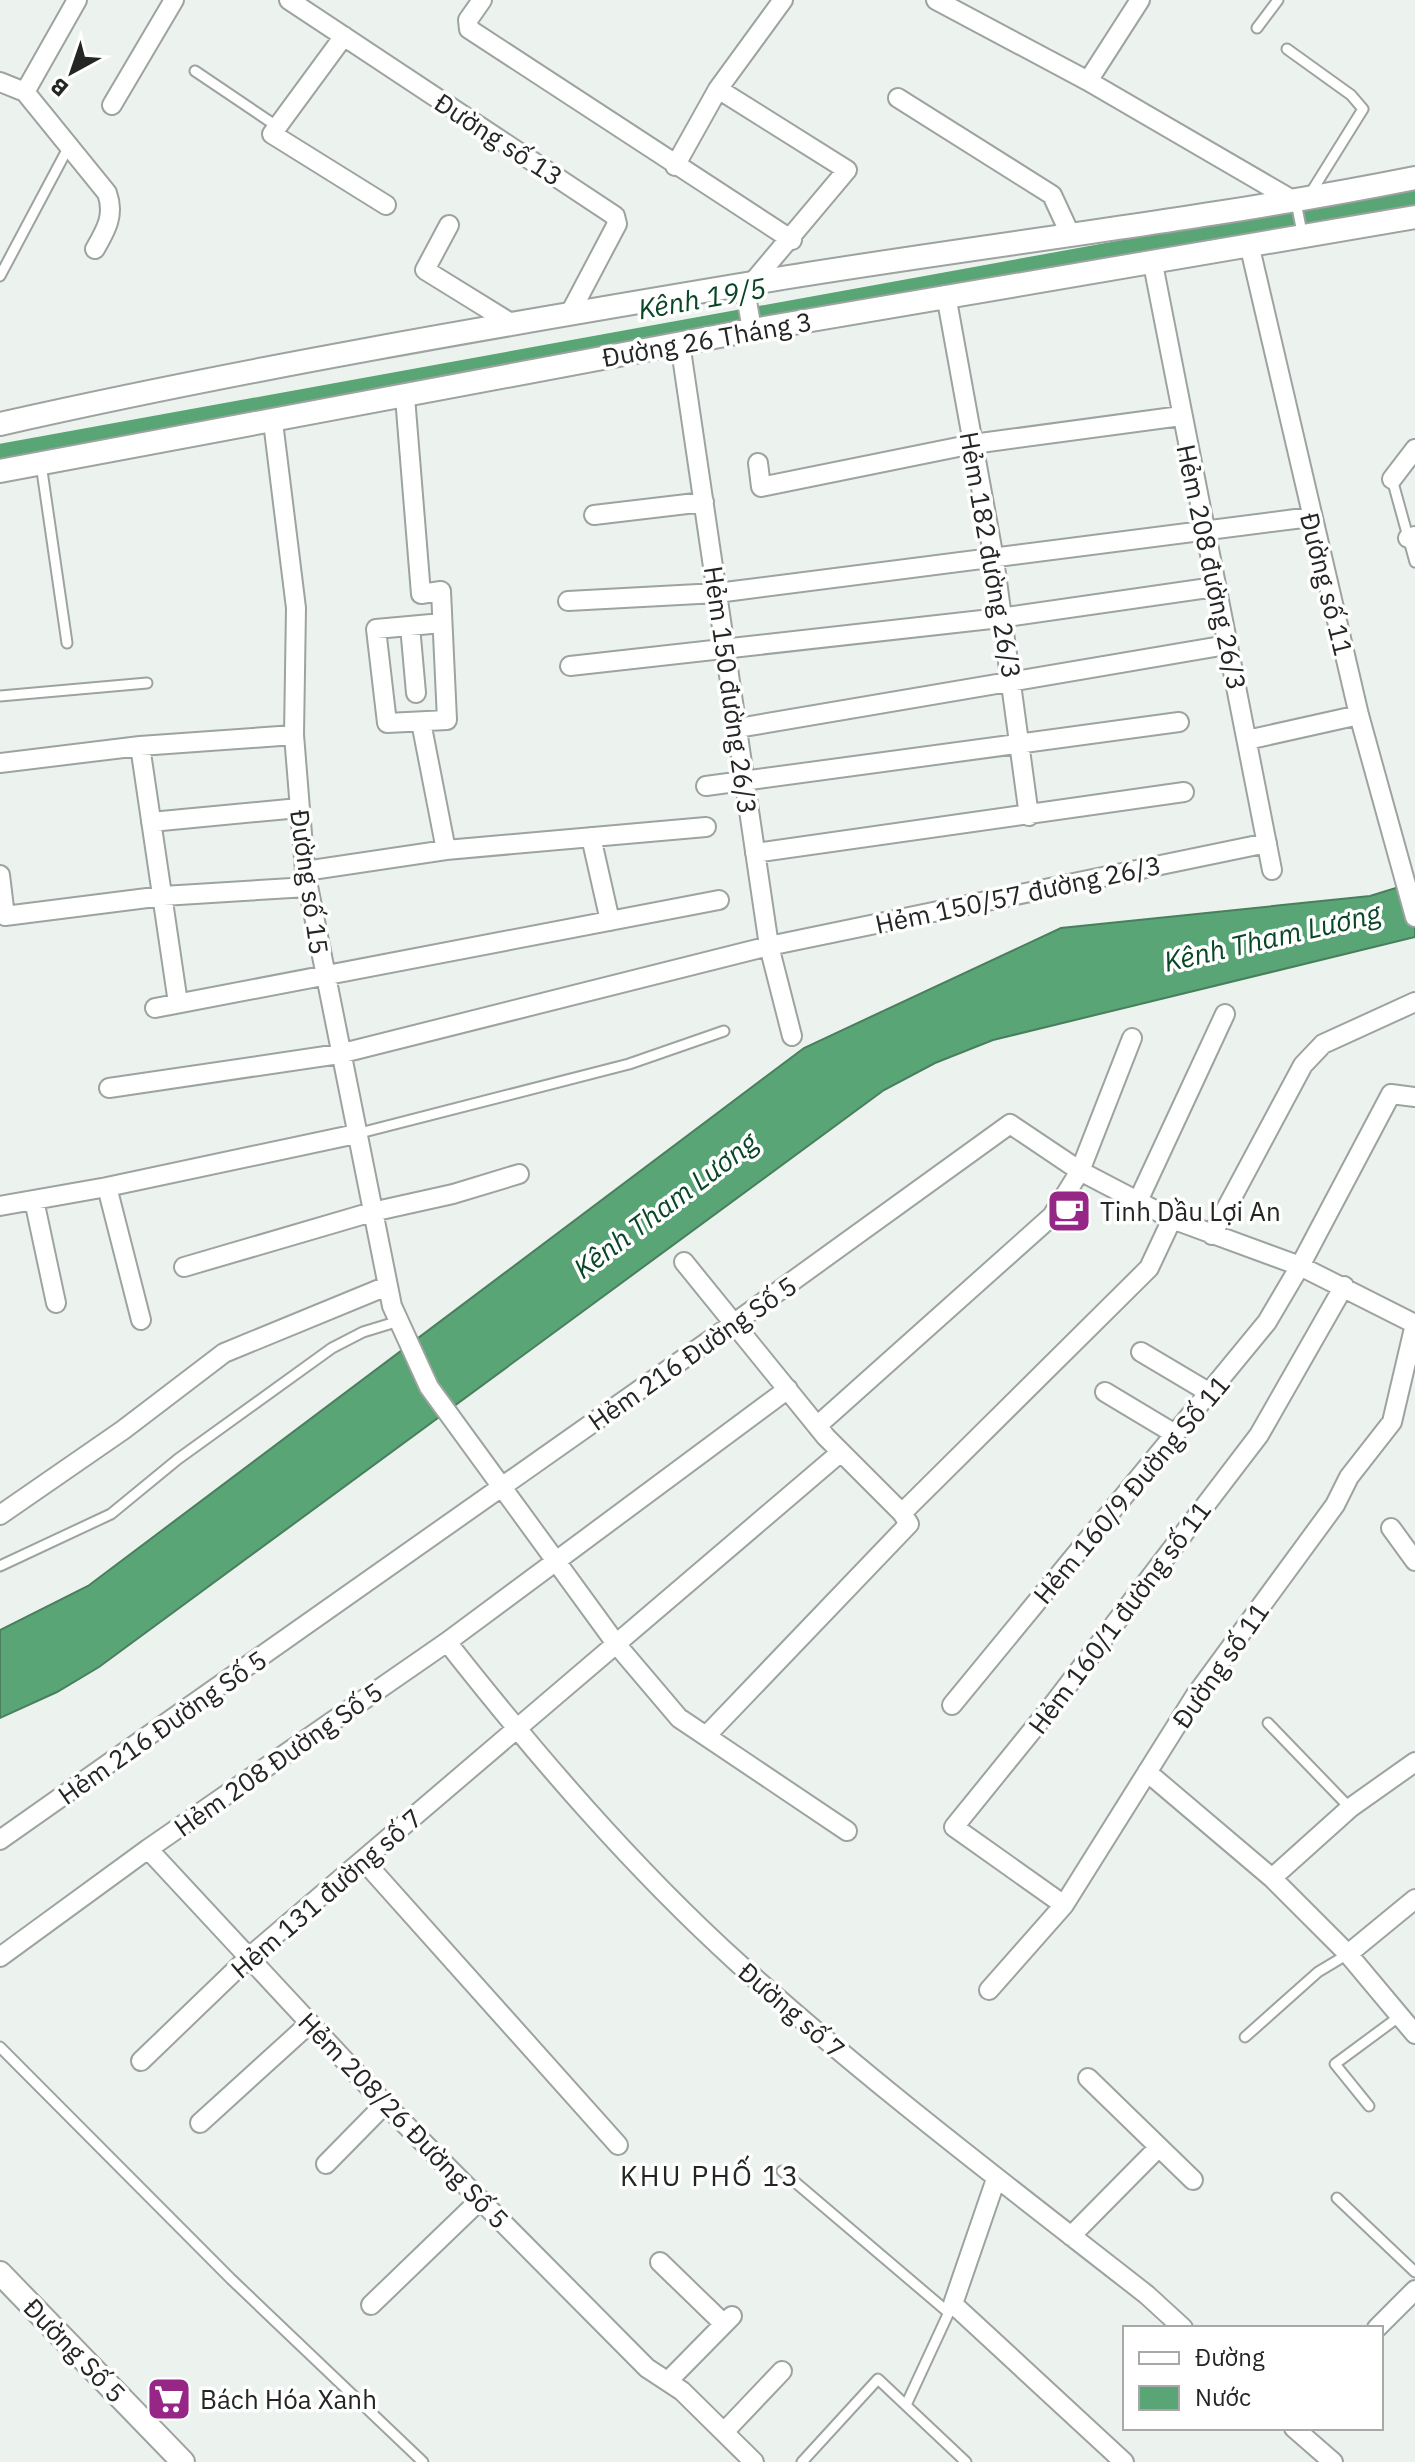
<svg xmlns="http://www.w3.org/2000/svg" width="1415" height="2462" font-family="'IBM Plex Sans',sans-serif">
  <style>
    .water { fill: #59a575; stroke: #497f5d; stroke-width: 2 }
    .lines { fill: none; stroke-linecap: round; stroke-linejoin: round }
    .canal { stroke: #59a575; stroke-width: 20 }
    .service-casing { stroke: #9da39f; stroke-width: 13 }
    .minor-casing { stroke: #9da39f; stroke-width: 22 }
    .tertiary-casing { stroke: #9da39f; stroke-width: 26 }
    .service { stroke: #fff; stroke-width: 9 }
    .minor { stroke: #fff; stroke-width: 18 }
    .tertiary { stroke: #fff; stroke-width: 22 }
    .labels { text-anchor: middle; dominant-baseline: central; stroke-width: 7; stroke-linejoin: round; paint-order: stroke }
    .street-label { font-size: 26px; fill: #242624; stroke: #fff }
    .poi-label { font-size: 26px; fill: #242624; stroke: #fff; text-anchor: start }
    .water-label { font-size: 28px; font-style: italic; fill: #094626; stroke: #fff }
    .neighbourhood-label { font-size: 28px; letter-spacing: 2px; fill: #242624; stroke: #fff }
  </style>
  <rect width="100%" height="100%" fill="#ecf3ee"/>
  <path class="water" d="M 1415,882 L 1415,937 L 993,1040 L 935,1063 L 884,1090 L 99,1667 L 57,1692 L 0,1718 L 0,1630 L 88,1586 L 804,1048 L 1061,928 L 1370,896 Z"/>
  <g class="lines">
    <path class="canal" d="M 0,454 L 1415,197"/>
    <g class="service-casing">
      <path id="service" d="M 1257,28 L 1278,0
        M 1287,49 L 1351,95 L 1363,109 L 1310,194
        M 195,71 L 278,127
        M 1296,202 L 1303,238
        M 0,276 L 68,148
        M 41,464 L 67,643
        M 1392,479 L 1415,562
        M 0,696 L 147,683
        M 356,1134 L 629,1064 L 724,1031
        M 0,1566 L 111,1514 L 178,1459 L 332,1348 L 363,1332 L 399,1321
        M 1268,1723 L 1350,1808
        M 1245,2037 L 1318,1972 L 1348,1954
        M 0,2047 L 231,2279 L 423,2462
        M 1369,2106 L 1335,2064 L 1400,2016
        M 782,2171 L 949,2313
        M 1337,2198 L 1415,2272
        M 906,2405 L 950,2310
        M 802,2462 L 878,2379 L 966,2462"/>
    </g>
    <g class="minor-casing">
      <path id="minor" d="M 289,0 L 615,216 L 617,224 L 569,315
        M 482,0 L 468,20 L 469,29 L 792,240
        M 936,0 L 1088,81 L 1296,202
        M 344,36 L 272,134 L 386,205
        M 1088,81 L 1140,0
        M 0,82 L 25,92
        M 718,89 L 847,170 L 752,283 L 746,295 L 752,330
        M 25,92 L 107,193 C 115,215 106,230 95,249
        M 25,92 L 77,0
        M 898,98 L 1052,195 L 1071,236
        M 112,105 L 174,0
        M 675,166 L 718,89 L 783,0
        M 449,225 L 425,270 L 514,325
        M 1250,248 L 1359,715 L 1415,917
        M 1153,264 L 1272,870
        M 946,295 L 994,559 L 1029,816
        M 680,343 L 769,946 L 792,1036
        M 405,397 L 421,594 L 441,591 L 447,720 L 387,723 L 376,629 L 442,623
        M 273,422 L 296,608 L 294,735 L 305,871 L 392,1306 L 429,1387 L 617,1645 L 679,1718 L 847,1831
        M 758,463 L 761,487 L 973,444 L 1181,416
        M 1392,479 L 1415,449
        M 594,515 L 704,502
        M 1408,538 L 1415,536
        M 568,601 L 717,593 L 1311,517
        M 410,626 L 416,693
        M 570,666 L 1000,618 L 1215,587
        M 421,722 L 446,850
        M 738,728 L 1215,647
        M 1247,740 L 1359,715
        M 140,746 L 178,1003
        M 0,763 L 140,746 L 294,735
        M 706,786 L 1179,722
        M 151,822 L 299,808
        M 591,837 L 610,921
        M 755,853 L 1184,792
        M 305,871 L 446,850 L 706,827
        M 0,875 L 5,916 L 163,896 L 308,887
        M 155,1008 L 719,900
        M 109,1088 L 339,1054 L 769,946 L 1267,843
        M 107,1187 L 141,1320
        M 34,1200 L 56,1303
        M 1138,1201 L 1225,1014
        M 0,1206 L 107,1187 L 356,1134
        M 1212,1235 L 1303,1065 L 1323,1044 L 1415,1002
        M 684,1262 L 826,1437 L 902,1513 L 909,1524 L 706,1736
        M 184,1267 L 372,1212 L 453,1194 L 519,1174
        M 1141,1352 L 1210,1393
        M 1105,1392 L 1175,1434
        M 817,1426 L 1052,1216 L 1080,1171 L 1132,1038
        M 902,1513 L 1149,1268 L 1172,1219
        M 0,1515 L 123,1430 L 224,1353 L 387,1286
        M 1391,1528 L 1415,1561
        M 447,1642 C 536,1755 632,1867 739,1964 C 870,2082 1009,2187 1147,2295 L 1183,2328
        M 952,1705 L 1267,1322 L 1300,1266 L 1391,1094 L 1415,1097
        M 1147,1772 L 1272,1878 L 1348,1954 L 1415,2034
        M 0,1840 L 733,1324 L 1010,1124 L 1080,1171 L 1172,1219 L 1300,1266 L 1415,1324 L 1392,1422 L 1349,1477 L 1335,1505 L 1195,1696 L 1064,1905 L 989,1990
        M 148,1849 L 385,2104 L 647,2368 L 682,2391 L 754,2462
        M 363,1860 L 618,2145
        M 1272,1878 L 1350,1808 L 1415,1762
        M 1064,1905 L 954,1827 L 1052,1706 L 1259,1435 L 1344,1286
        M 1348,1954 L 1415,1899
        M 0,1957 L 148,1849 L 447,1642 L 788,1389
        M 141,2061 L 248,1958 L 841,1452
        M 1088,2078 L 1193,2180
        M 200,2123 L 309,2024
        M 326,2164 L 385,2104
        M 996,2179 L 953,2304 L 1124,2462
        M 1071,2236 L 1159,2147
        M 660,2262 L 724,2324
        M 371,2305 L 480,2200
        M 1377,2328 L 1415,2290
        M 669,2380 L 732,2316
        M 1294,2428 L 1333,2462
        M 724,2432 L 782,2371"/>
    </g>
    <g class="tertiary-casing">
      <path id="tertiary" d="M 0,424 C 248,368 501,325 752,283 C 973,246 1195,222 1415,178
        M 0,471 L 741,332 L 1415,217
        M 0,2273 L 183,2462"/>
    </g>
    <use href="#service" class="service"/>
    <use href="#minor" class="minor"/>
    <use href="#tertiary" class="tertiary"/>
  </g>
  <defs>
    <g id="cafe-square" transform="scale(2.3)"><rect x="-9" y="-9" width="18" height="18" rx="4" fill="#972787" stroke="#fff"/><path d="M-5.5-4.5H6V0H3Q3 3.5 0 3.5H-2.5Q-5.5 3.5-5.5 0ZM3-3.2v2h1.7v-2ZM-6 4.5H4V6H-6Z" fill="#fff"/></g>
    <g id="supermarket-square" transform="scale(2.3)"><rect x="-9" y="-9" width="18" height="18" rx="4" fill="#972787" stroke="#fff"/><path d="M-6-5.5h2.5l.6 2H6L4.5 2H-2.5L-4.4-4H-6ZM-1.5 3.2a1.3 1.3 0 1 0 .1 0ZM3 3.2a1.3 1.3 0 1 0 .1 0Z" fill="#fff"/></g>
  </defs>
  <g fill-rule="evenodd">
    <use href="#cafe-square" x="1069" y="1211"/>
    <use href="#supermarket-square" x="169" y="2399"/>
  </g>
  <g class="labels">
    <g class="street-label">
      <text transform="translate(499 139) rotate(33)">Đường số 13</text>
      <text transform="translate(707 339) rotate(-10)">Đường 26 Tháng 3</text>
      <text transform="translate(991 555) rotate(80)">Hẻm 182 đường 26/3</text>
      <text transform="translate(1212 567) rotate(78)">Hẻm 208 đường 26/3</text>
      <text transform="translate(1327 584) rotate(76)">Đường số 11</text>
      <text transform="translate(731 690) rotate(82)">Hẻm 150 đường 26/3</text>
      <text transform="translate(310 882) rotate(82)">Đường số 15</text>
      <text transform="translate(1018 894) rotate(-12)">Hẻm 150/57 đường 26/3</text>
      <text transform="translate(692 1353) rotate(-35)">Hẻm 216 Đường Số 5</text>
      <text transform="translate(1131 1489) rotate(-50)">Hẻm 160/9 Đường Số 11</text>
      <text transform="translate(1119 1617) rotate(-53)">Hẻm 160/1 đường số 11</text>
      <text transform="translate(1220 1665) rotate(-55)">Đường số 11</text>
      <text transform="translate(162 1727) rotate(-35)">Hẻm 216 Đường Số 5</text>
      <text transform="translate(278 1759) rotate(-35)">Hẻm 208 Đường Số 5</text>
      <text transform="translate(326 1893) rotate(-41)">Hẻm 131 đường số 7</text>
      <text transform="translate(792 2010) rotate(41)">Đường số 7</text>
      <text transform="translate(404 2120) rotate(46)">Hẻm 208/26 Đường Số 5</text>
      <text transform="translate(75 2350) rotate(46)">Đường Số 5</text>
    </g>
    <g class="poi-label">
      <text x="1100" y="1211">Tinh Dầu Lợi An</text>
      <text x="200" y="2399">Bách Hóa Xanh</text>
    </g>
    <g class="water-label">
      <text transform="translate(702 298) rotate(-10)">Kênh 19/5</text>
      <text transform="translate(1272 937) rotate(-13)">Kênh Tham Lương</text>
      <text transform="translate(665 1205) rotate(-37)">Kênh Tham Lương</text>
    </g>
    <g class="neighbourhood-label">
      <text x="710" y="2175">KHU PHỐ 13</text>
    </g>
  </g>
  <rect x="1123" y="2326" width="260" height="104" fill="#ffffff" stroke="#a7a8a7" stroke-width="2"/>
  <rect x="1139" y="2352" width="40" height="12" fill="#ffffff" stroke="#a7a8a7" stroke-width="2"/>
  <text x="1195" y="2366" font-size="24" fill="#242624">Đường</text>
  <rect x="1139" y="2386" width="40" height="24" fill="#59a575" stroke="#a7a8a7" stroke-width="2"/>
  <text x="1195" y="2406" font-size="24" fill="#242624">Nước</text>
  <g transform="translate(72 72) rotate(220)" stroke="#ffffff" stroke-width="6" paint-order="stroke">
  <path d="M0-6L14 30L0 20L-14 30Z" fill="#242624"/>
  <text y="-12" font-size="22" font-weight="bold" text-anchor="middle" fill="#242624">B</text>
  </g>
</svg>
